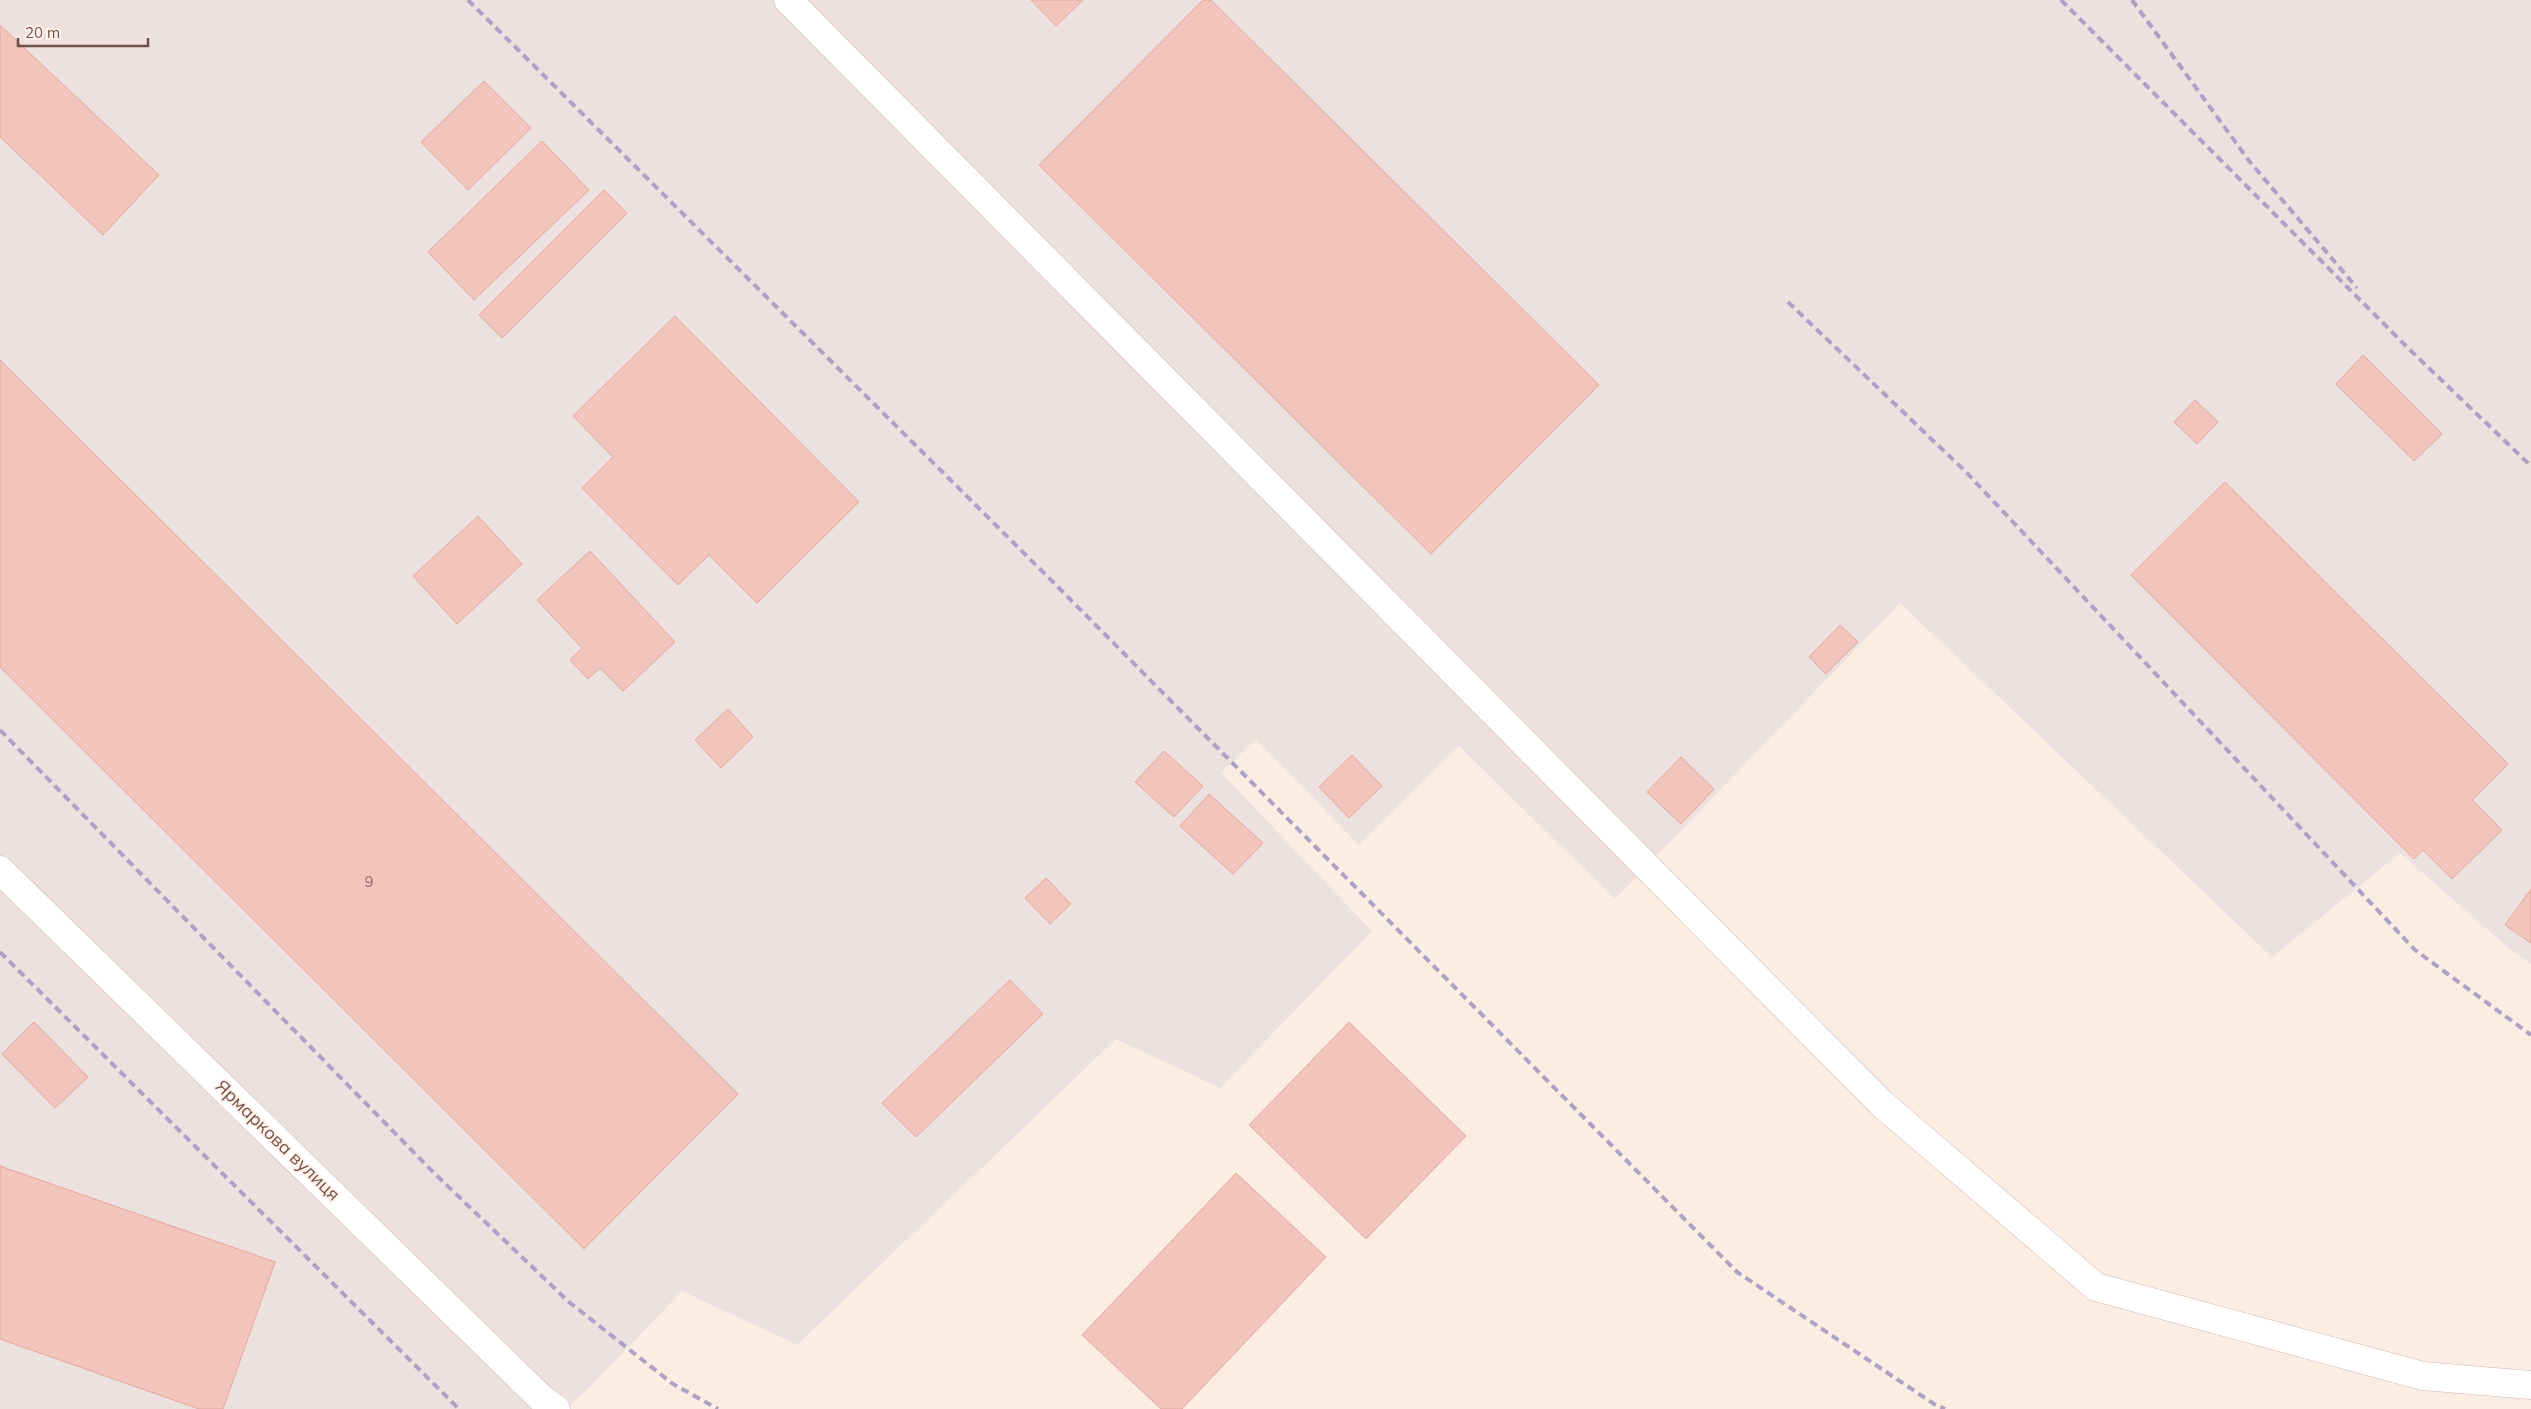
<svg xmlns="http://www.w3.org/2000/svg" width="2531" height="1409" font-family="Mulish,sans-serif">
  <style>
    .industrial { fill: #ece1de }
    .building { fill: #f1c5bb; stroke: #e4a79b }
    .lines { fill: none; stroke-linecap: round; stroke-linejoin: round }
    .minor-casing { stroke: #d0b5ad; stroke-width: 29 }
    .minor { stroke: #fff; stroke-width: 28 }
    .rail { stroke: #ada2c5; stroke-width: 4; stroke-dasharray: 8 5; stroke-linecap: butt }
    .labels { text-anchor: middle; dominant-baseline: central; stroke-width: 4; stroke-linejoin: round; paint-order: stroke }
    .number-label { font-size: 15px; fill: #936c66 }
    .street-label { font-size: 18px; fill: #744f49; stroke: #fff2ea }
  </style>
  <rect width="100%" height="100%" fill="#fcede3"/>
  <path class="industrial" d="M 0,0 L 2531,0 L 2531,964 L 2505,945 L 2400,853 L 2272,957 L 1900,603 L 1615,899 L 1459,746 L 1359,845 L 1256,739 L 1221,773 L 1372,931 L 1220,1088 L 1116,1039 L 797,1345 L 682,1291 L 588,1389 L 566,1409 L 0,1409 Z"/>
  <path class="building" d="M 1031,0 L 1083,0 L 1056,26 Z
    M 1203,0 L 1211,0 L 1599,385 L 1431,554 L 1039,165 Z
    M 0,25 L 159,175 L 103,235 L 0,137 Z
    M 484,81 L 531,128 L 468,190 L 421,142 Z
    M 542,141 L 589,190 L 474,300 L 428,252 Z
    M 604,190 L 627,213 L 502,338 L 479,315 Z
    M 675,316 L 859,502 L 757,603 L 709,555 L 678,585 L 582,488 L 613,457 L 573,416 Z
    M 2363,355 L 2442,434 L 2414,461 L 2336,384 Z
    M 0,360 L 738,1094 L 584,1249 L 0,667 Z
    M 2195,400 L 2218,422 L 2197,444 L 2174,422 Z
    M 2225,482 L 2508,764 L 2472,800 L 2502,830 L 2452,879 L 2423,850 L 2414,859 L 2131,575 Z
    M 478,516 L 522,564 L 457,624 L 413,576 Z
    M 590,551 L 675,642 L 623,691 L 600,668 L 588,679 L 570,660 L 582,648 L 537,600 Z
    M 1840,625 L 1858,642 L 1826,674 L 1809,657 Z
    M 728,709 L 753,737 L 721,768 L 695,740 Z
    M 1164,751 L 1203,786 L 1174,817 L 1135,782 Z
    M 1352,755 L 1382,786 L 1349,818 L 1319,787 Z
    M 1681,757 L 1714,789 L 1681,824 L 1647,792 Z
    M 1209,794 L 1263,843 L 1233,874 L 1180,826 Z
    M 1046,878 L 1071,904 L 1050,924 L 1025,898 Z
    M 2531,889 L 2531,943 L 2505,925 Z
    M 1010,980 L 1043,1014 L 916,1137 L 882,1103 Z
    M 34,1022 L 88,1077 L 55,1108 L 2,1054 Z
    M 1349,1022 L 1466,1136 L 1366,1239 L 1249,1125 Z
    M 0,1166 L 275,1262 L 223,1409 L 199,1409 L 0,1339 Z
    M 1236,1173 L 1326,1257 L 1182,1409 L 1161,1409 L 1082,1335 Z"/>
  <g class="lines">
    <g class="minor-casing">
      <path id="minor" d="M 788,0 L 1881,1103 L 2096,1287 L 2423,1376 L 2531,1385
        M 0,870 L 542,1399 L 556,1409"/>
    </g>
    <use href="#minor" class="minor"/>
    <path class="rail" d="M 468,0 L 1056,585 L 1737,1272 L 1934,1404 L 1945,1409
      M 2061,0 L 2409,349 L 2531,466
      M 2132,0 L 2250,162 L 2357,288
      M 1788,302 L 1966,472 L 2415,950 L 2531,1035
      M 0,730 L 435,1174 L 569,1302 L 673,1384 L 718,1409
      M 0,952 L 459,1409"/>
  </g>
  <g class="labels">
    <g class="number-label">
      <text x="369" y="881">9</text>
    </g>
    <g class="street-label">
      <text transform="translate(278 1140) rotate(44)">Ярмаркова вулиця</text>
    </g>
  </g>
  <path d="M18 38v8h130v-8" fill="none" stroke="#744f49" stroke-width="2.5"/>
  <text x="25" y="38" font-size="15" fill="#744f49" stroke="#fff2ea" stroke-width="4" paint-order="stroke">20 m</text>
</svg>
